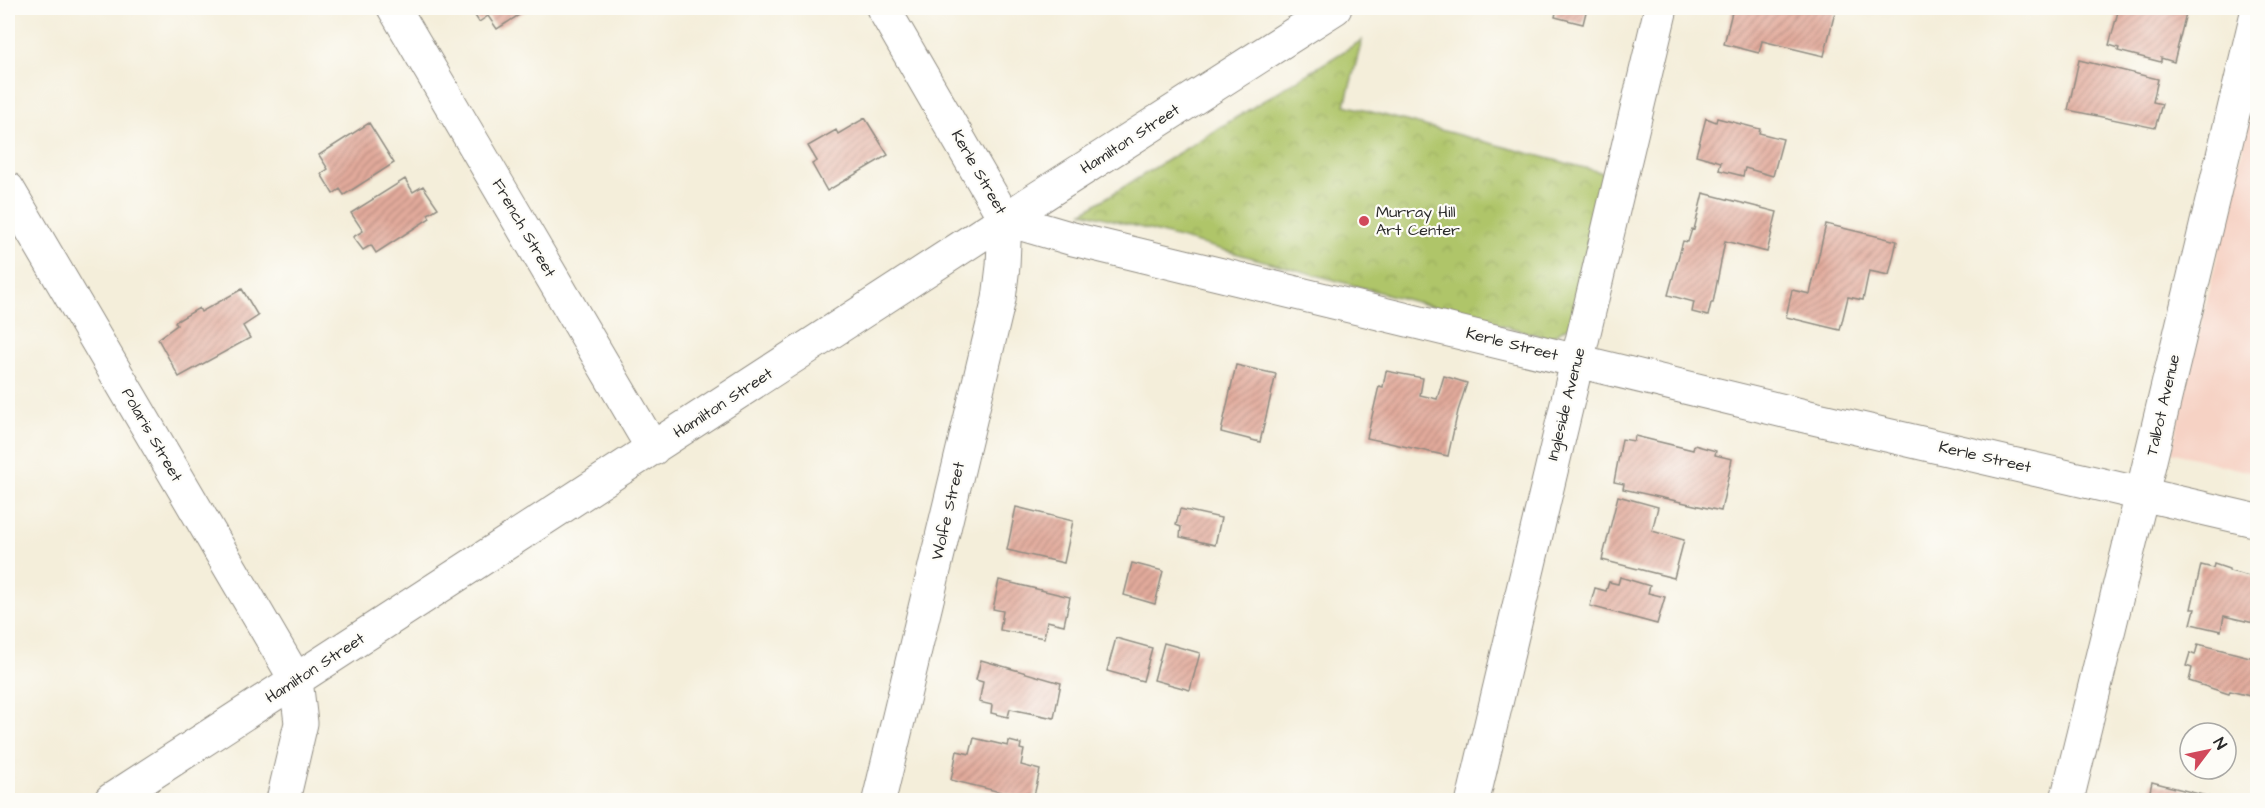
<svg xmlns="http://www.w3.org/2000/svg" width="2265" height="808" font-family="'Architects Daughter',sans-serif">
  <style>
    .built { fill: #f6d2c4 }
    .park { fill: url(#park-crowns); stroke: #6d784a; stroke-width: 1.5 }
    .building { fill: url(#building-hatch) }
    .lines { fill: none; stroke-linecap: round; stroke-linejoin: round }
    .minor-casing { stroke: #908c82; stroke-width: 35 }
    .minor { stroke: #fff; stroke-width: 33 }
    .poi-dot { fill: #d1495b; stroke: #fdfcf7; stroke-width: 2 }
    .labels { text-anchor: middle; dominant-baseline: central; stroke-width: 4.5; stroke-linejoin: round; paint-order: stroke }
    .street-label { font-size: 16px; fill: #2b2b2b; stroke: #fdfcf7 }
    .poi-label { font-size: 16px; fill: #2b2b2b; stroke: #fdfcf7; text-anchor: start }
  </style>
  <defs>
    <pattern id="park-crowns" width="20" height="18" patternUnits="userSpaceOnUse" patternTransform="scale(1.5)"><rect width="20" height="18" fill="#afc569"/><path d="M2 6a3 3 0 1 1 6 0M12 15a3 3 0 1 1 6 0" fill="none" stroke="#97a95b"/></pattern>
    <pattern id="building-hatch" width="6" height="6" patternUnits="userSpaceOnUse" patternTransform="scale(1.5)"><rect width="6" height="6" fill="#e2aa9b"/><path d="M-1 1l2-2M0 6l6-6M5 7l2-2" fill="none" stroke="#b78b7f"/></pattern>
  </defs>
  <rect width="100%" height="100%" fill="#fdfcf7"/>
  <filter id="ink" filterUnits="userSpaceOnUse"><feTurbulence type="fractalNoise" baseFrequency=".0167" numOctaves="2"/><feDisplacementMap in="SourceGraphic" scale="12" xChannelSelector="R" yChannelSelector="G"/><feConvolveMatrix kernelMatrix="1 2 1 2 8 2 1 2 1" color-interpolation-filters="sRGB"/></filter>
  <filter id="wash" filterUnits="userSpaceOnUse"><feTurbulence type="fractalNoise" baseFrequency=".008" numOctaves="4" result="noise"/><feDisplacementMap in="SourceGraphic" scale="24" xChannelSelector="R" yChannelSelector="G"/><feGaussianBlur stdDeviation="1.35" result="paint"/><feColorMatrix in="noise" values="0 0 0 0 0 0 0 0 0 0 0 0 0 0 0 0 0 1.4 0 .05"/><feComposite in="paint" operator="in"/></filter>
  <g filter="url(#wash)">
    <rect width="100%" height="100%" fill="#f4eeda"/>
    <path class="built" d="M 2257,87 L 2258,474 L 2257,474 L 2171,452 Z"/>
    <path class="park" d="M 1362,40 L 1345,105 L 1608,174 L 1573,324 L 1549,338 L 1083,212 Z"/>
    <g id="blocks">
      <path class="building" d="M 470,8 L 530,8 L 497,29 L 488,16 L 479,22 Z
        M 1557,8 L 1587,8 L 1583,24 L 1555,17 Z
        M 1733,8 L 1836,8 L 1824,56 L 1762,41 L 1759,53 L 1724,44 Z
        M 2119,8 L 2187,9 L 2174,62 L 2161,58 L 2161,62 L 2118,51 L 2119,48 L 2109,45 Z
        M 2079,60 L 2158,79 L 2153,102 L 2162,104 L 2155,128 L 2068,110 Z
        M 865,118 L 888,155 L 827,191 L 812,164 L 817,161 L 808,146 L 836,130 L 838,134 Z
        M 1706,118 L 1716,122 L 1717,118 L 1760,129 L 1759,133 L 1783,139 L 1773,176 L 1745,168 L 1743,176 L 1719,170 L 1721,162 L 1696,155 Z
        M 369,123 L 394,163 L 344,195 L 340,189 L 333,194 L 321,174 L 328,169 L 319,155 Z
        M 405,179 L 413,192 L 423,186 L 438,208 L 428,214 L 430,218 L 376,253 L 371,245 L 363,250 L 353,237 L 363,231 L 351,213 Z
        M 1703,193 L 1777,212 L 1767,252 L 1725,241 L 1713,303 L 1711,303 L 1708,316 L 1692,312 L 1694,302 L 1668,295 L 1683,241 L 1688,242 L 1692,229 L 1694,230 Z
        M 1826,224 L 1897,241 L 1889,275 L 1869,271 L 1863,300 L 1848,297 L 1840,330 L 1786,317 L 1792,290 L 1810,294 Z
        M 242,289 L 258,316 L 243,326 L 250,338 L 179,377 L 158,339 L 177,325 L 175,322 L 199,308 L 201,312 Z
        M 1236,365 L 1276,374 L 1260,442 L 1221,432 Z
        M 1386,371 L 1423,378 L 1420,395 L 1437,399 L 1444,376 L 1467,383 L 1458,411 L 1448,456 L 1367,438 L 1379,386 L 1383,387 Z
        M 1635,436 L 1693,450 L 1694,445 L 1716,451 L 1715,455 L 1732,459 L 1721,511 L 1623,489 L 1624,484 L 1614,482 L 1622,439 L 1634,441 Z
        M 1618,496 L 1658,507 L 1652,531 L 1684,540 L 1674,578 L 1602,560 Z
        M 1016,507 L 1073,521 L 1064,563 L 1007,550 Z
        M 1180,509 L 1221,518 L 1215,545 L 1180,537 L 1181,527 L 1176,525 Z
        M 1132,563 L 1163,571 L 1155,604 L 1124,595 Z
        M 2214,564 L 2229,569 L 2229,571 L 2258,578 L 2258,624 L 2224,616 L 2221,631 L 2191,624 L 2195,609 L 2191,609 L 2201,565 L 2213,568 Z
        M 1620,577 L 1650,586 L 1648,593 L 1665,597 L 1657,624 L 1590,606 L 1595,588 L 1606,591 L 1609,582 L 1618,584 Z
        M 999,580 L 1070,597 L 1064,625 L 1047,621 L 1044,638 L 1000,630 L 1003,611 L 993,609 Z
        M 1116,638 L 1152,648 L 1143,681 L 1107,671 Z
        M 1164,643 L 1200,653 L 1190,690 L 1154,680 Z
        M 2198,644 L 2258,659 L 2258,682 L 2254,697 L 2230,691 L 2229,694 L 2189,681 L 2192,668 L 2186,666 L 2190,653 L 2195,655 Z
        M 981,660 L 1061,683 L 1054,718 L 1010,709 L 1008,717 L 991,713 L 992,705 L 979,702 L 983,682 L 976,680 Z
        M 974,738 L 1008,746 L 1009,741 L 1021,744 L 1020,749 L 1024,750 L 1021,765 L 1040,770 L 1033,800 L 951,780 L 957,751 L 970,754 Z
        M 2152,782 L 2222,800 L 2148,800 Z"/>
    </g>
  </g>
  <g filter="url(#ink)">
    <use href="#blocks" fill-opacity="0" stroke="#908c82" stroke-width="1.5"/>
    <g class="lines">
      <g class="minor-casing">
        <path id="minor" d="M 394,8 L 653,449
          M 883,8 L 1005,219 L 1073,239 L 1809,417 L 2258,521
          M 8,189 L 296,680 L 301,723 L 283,800
          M 111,800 L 1005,219 L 1335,8
          M 879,800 L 999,299 L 1003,266 L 1005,219
          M 1473,800 L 1661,8
          M 2067,800 L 2142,494 L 2258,9"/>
      </g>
      <use href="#minor" class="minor"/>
    </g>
  </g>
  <circle class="poi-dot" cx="1364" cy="221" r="6"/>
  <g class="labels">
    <g class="street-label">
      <text transform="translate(1130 139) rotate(-33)">Hamilton Street</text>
      <text transform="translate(979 172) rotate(60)">Kerle Street</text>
      <text transform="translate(524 228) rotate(60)">French Street</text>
      <text transform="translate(1512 344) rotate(14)">Kerle Street</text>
      <text transform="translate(723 403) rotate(-33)">Hamilton Street</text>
      <text transform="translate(1566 404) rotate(-76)">Ingleside Avenue</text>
      <text transform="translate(2163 405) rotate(-77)">Talbot Avenue</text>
      <text transform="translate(152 435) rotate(60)">Polaris Street</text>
      <text transform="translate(1985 457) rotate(13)">Kerle Street</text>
      <text transform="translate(948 511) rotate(-77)">Wolfe Street</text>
      <text transform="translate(315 668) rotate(-33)">Hamilton Street</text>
    </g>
    <g class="poi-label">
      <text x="1376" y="212">Murray Hill<tspan x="1376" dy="18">Art Center</tspan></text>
    </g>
  </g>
  <rect width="2265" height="808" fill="none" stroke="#fdfcf7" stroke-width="30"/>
  <g transform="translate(2208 751) rotate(58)"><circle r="28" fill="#fdfcf7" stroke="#a9a8a5" stroke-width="1.5"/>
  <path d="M0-4.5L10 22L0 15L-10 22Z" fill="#d1495b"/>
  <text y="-9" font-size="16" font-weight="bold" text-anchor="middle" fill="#2b2b2b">N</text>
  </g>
</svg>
